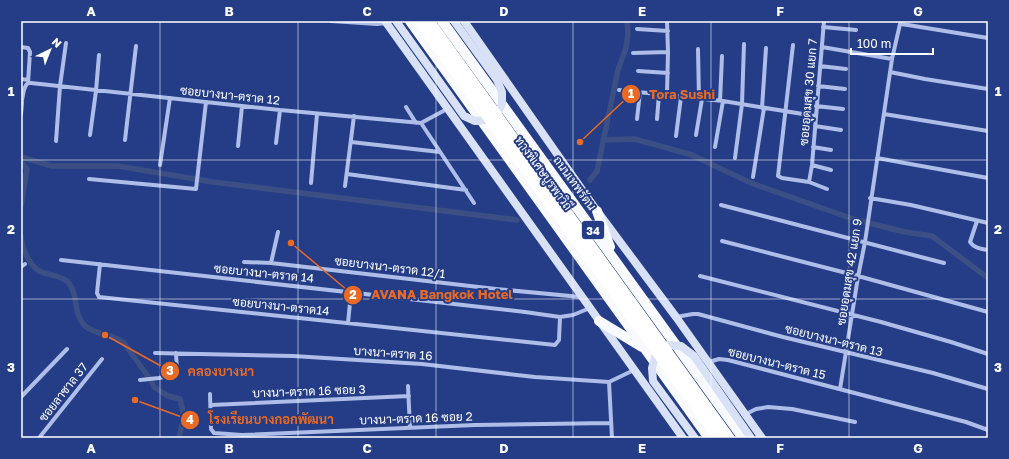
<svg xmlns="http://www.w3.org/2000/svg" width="1009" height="459" font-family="'Golos Text',Sarabun,sans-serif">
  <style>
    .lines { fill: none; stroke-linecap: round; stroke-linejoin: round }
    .canal { stroke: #3c4f84; stroke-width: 5.5 }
    .minor { stroke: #aebee9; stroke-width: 4 }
    .secondary { stroke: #d9e1f7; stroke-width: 8 }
    .trunk { stroke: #f8fafe; stroke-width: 10 }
    .secondary-bridge { stroke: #d9e1f7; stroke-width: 8 }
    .motorway-bridge { stroke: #fff; stroke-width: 11 }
    .grid { fill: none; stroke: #fff; stroke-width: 1; stroke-opacity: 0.55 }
    .labels { text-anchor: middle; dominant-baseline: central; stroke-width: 4; stroke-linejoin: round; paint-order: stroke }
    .shield { fill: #243d86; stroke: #bdc5db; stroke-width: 1 }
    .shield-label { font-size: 11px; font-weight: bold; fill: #fff }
    .street-label { font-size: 12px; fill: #fff; stroke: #243d86 }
    .leader { fill: none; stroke: #ea6a24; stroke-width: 1.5 }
    .callout-dot { fill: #ea6a24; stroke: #243d86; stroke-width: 1.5 }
    .mark-label { font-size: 12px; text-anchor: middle; font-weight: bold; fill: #fff }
    .callout-label { font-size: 13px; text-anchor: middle; font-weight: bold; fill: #ea6a24; stroke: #243d86; stroke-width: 4; stroke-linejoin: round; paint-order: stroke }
    .neatline { fill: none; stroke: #fff; stroke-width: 1.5 }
    .grid-label { font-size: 13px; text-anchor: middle; font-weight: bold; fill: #fff }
  </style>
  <rect width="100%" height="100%" fill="#243d86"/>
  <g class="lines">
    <path class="canal" d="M 603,140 L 634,139 L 660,146 L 692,155 L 751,183 L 853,219 L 905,232 L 932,236 L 988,278
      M 21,157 L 52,166 L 118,166 L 213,182 L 517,220
      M 21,162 L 27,169 L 21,206
      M 590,180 L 597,171 L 618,70 L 626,48 L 628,34 L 627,21
      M 21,236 C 22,249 30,269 44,273 C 51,275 60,276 67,281 C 79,292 72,313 85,326 C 96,335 113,334 124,343 L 150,379 L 154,387 L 168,396 L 180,399 L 184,416 L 179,438"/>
    <path class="minor" d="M 331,21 L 377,24 L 386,23
      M 667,21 L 668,52 L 667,94
      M 823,27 L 856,30
      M 637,29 L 668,31
      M 793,45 L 778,176 L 782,178 L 809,182 L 827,189
      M 21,47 L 28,48 L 30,52 L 28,83
      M 822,47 L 892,59
      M 698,49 L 699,98
      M 633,53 L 668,52
      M 820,66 L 846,69
      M 638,71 L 668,73
      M 890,72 L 925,79 L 988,89
      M 21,79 L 28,80
      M 818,86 L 845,89
      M 619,90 L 723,101 L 815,116
      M 720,101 L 722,56
      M 21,103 C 24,96 22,88 28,83 L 31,83 L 280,110 L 421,123 L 447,109
      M 816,106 L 843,109
      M 406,107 L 416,123
      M 762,108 L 766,48
      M 21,114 L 22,102
      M 884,114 L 988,131
      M 637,119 L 640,92
      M 657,119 L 659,94
      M 421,123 L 474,203
      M 815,126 L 841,130
      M 90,135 L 96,91 L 99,55
      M 696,135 L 702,99
      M 676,136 L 681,97
      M 125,140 L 136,46
      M 56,141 L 60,86 L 66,43
      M 351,142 L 440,152
      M 276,143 L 280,110
      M 238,146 L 242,106
      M 715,147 L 723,101
      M 813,147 L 831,150
      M 735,158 L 742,104 L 744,44
      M 877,158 L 988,178
      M 160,165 L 170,98
      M 812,165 L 831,170
      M 347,174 L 466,190
      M 753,177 L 764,108
      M 89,179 L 196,189 L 206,102
      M 809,182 L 812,165 L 824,21
      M 311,183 L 317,114
      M 345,186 L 354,116
      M 870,198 L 911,205 L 988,223
      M 721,205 L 944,263
      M 977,221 L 970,242 C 974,248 981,249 988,250
      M 722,241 L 858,276 L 988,312
      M 61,260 L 525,312 L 560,317 L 573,315 L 590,308
      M 244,262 L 271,263 L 496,289 L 581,297
      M 271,263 L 278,232
      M 100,264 L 97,293 L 99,297 L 555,345 L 559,340 L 560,317
      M 21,267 L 25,264
      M 700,276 L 881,322 L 951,342 L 988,354
      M 676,317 L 693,314 L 698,314 L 783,337 L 933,373 L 988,389
      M 348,323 L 351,293
      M 155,353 L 293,356 L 422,364 L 535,377 L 609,382 L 634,370
      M 709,362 L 719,359 L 728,360 L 966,422 L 988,430
      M 140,380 L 159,378 L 176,374 L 177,371 L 176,353
      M 609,382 L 612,438
      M 408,386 L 410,428
      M 840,389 L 858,277 L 865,242 L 892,59 L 900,24 L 908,25 L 988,38
      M 210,394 L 211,429 L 214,433 L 242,435 L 475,425 L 611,423
      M 21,397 L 67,349
      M 211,405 L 409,396
      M 746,414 L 756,409 L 768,407 L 792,409 L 855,422
      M 39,438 L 102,359"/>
    <path class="secondary" d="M 385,21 L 683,438
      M 464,21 L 597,211 L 676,317 L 762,438"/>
    <path class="trunk" d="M 410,21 L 709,438
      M 442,21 L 743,438
      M 597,211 L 610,247
      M 599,321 L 642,347"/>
    <path class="secondary-bridge" d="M 396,21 L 464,116 L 475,121 L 486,120 L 497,114 L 502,104 L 502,92 L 497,80 L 454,21
      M 695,438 L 653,381 L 652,368 L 656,354 L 668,345 L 681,346 L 694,356 L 751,438"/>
    <path class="motorway-bridge" d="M 419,21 L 719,438
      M 429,21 L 729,438"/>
  </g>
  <path class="grid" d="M 160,21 L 160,438M 298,21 L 298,438M 436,21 L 436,438M 573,21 L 573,438M 711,21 L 711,438M 849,21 L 849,438M 21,160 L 988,160M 21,299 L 988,299"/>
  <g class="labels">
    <rect class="shield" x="582" y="221" width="22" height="18" rx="3"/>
    <g class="shield-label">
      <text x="593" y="230">34</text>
    </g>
    <g class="street-label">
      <text transform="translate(808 92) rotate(-85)">ซอยอุดมสุข 30 แยก 7</text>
      <text transform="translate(230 95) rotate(6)">ซอยบางนา-ตราด 12</text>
      <text transform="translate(544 173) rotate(54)">ทางพิเศษบูรพาวิถี</text>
      <text transform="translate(575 183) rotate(54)">ถนนเทพรัตน</text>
      <text transform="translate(390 267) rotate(7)">ซอยบางนา-ตราด 12/1</text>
      <text transform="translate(849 272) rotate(-81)">ซอยอุดมสุข 42 แยก 9</text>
      <text transform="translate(264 273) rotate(6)">ซอยบางนา-ตราด 14</text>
      <text transform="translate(281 306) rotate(6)">ซอยบางนา-ตราด14</text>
      <text transform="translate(834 340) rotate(14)">ซอยบางนา-ตราด 13</text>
      <text transform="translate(393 353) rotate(4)">บางนา-ตราด 16</text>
      <text transform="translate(777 363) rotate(14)">ซอยบางนา-ตราด 15</text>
      <text transform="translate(309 391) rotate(-2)">บางนา-ตราด 16 ซอย 3</text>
      <text transform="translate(63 392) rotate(-52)">ซอยลาซาล 37</text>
      <text transform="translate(416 418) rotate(-2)">บางนา-ตราด 16 ซอย 2</text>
    </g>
  </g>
  <path class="leader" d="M580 142L631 94M291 243L353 295M105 335L170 371M135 400L190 420"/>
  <g class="callout-dot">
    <circle cx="580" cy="142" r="4"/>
    <circle cx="291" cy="243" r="4"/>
    <circle cx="105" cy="335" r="4"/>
    <circle cx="135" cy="400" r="4"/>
    <circle cx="631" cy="94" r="10"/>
    <circle cx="353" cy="295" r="10"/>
    <circle cx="170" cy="371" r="10"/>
    <circle cx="190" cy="420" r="10"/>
  </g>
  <g class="mark-label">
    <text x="631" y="98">1</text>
    <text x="353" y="299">2</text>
    <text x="170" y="375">3</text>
    <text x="190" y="424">4</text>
  </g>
  <g class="callout-label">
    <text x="682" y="99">Tora Sushi</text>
    <text x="442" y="299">AVANA Bangkok Hotel</text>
    <text x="221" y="376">คลองบางนา</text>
    <text x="271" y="424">โรงเรียนบางกอกพัฒนา</text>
  </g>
  <rect width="1009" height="459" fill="none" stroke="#243d86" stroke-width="44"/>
  <g transform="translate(50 50) rotate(43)" stroke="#243d86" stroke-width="3" paint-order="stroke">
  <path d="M0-3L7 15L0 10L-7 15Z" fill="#ffffff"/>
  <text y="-6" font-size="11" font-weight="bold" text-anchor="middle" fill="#ffffff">N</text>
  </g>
  <path d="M851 48v6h82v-6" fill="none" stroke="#ffffff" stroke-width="2"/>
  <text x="857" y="48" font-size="12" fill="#ffffff" stroke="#243d86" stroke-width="3" paint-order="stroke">100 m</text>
  <rect x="22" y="22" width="965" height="415" class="neatline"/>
  <g class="grid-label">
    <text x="91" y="16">A</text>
    <text x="229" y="16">B</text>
    <text x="367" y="16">C</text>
    <text x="504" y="16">D</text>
    <text x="642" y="16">E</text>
    <text x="780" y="16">F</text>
    <text x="918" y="16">G</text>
    <text x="11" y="96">1</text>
    <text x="998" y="96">1</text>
    <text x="11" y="234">2</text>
    <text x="998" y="234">2</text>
    <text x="11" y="372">3</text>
    <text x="998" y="372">3</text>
    <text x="91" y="453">A</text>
    <text x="229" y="453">B</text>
    <text x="367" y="453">C</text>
    <text x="504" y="453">D</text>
    <text x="642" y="453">E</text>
    <text x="780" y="453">F</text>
    <text x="918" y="453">G</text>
  </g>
</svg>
